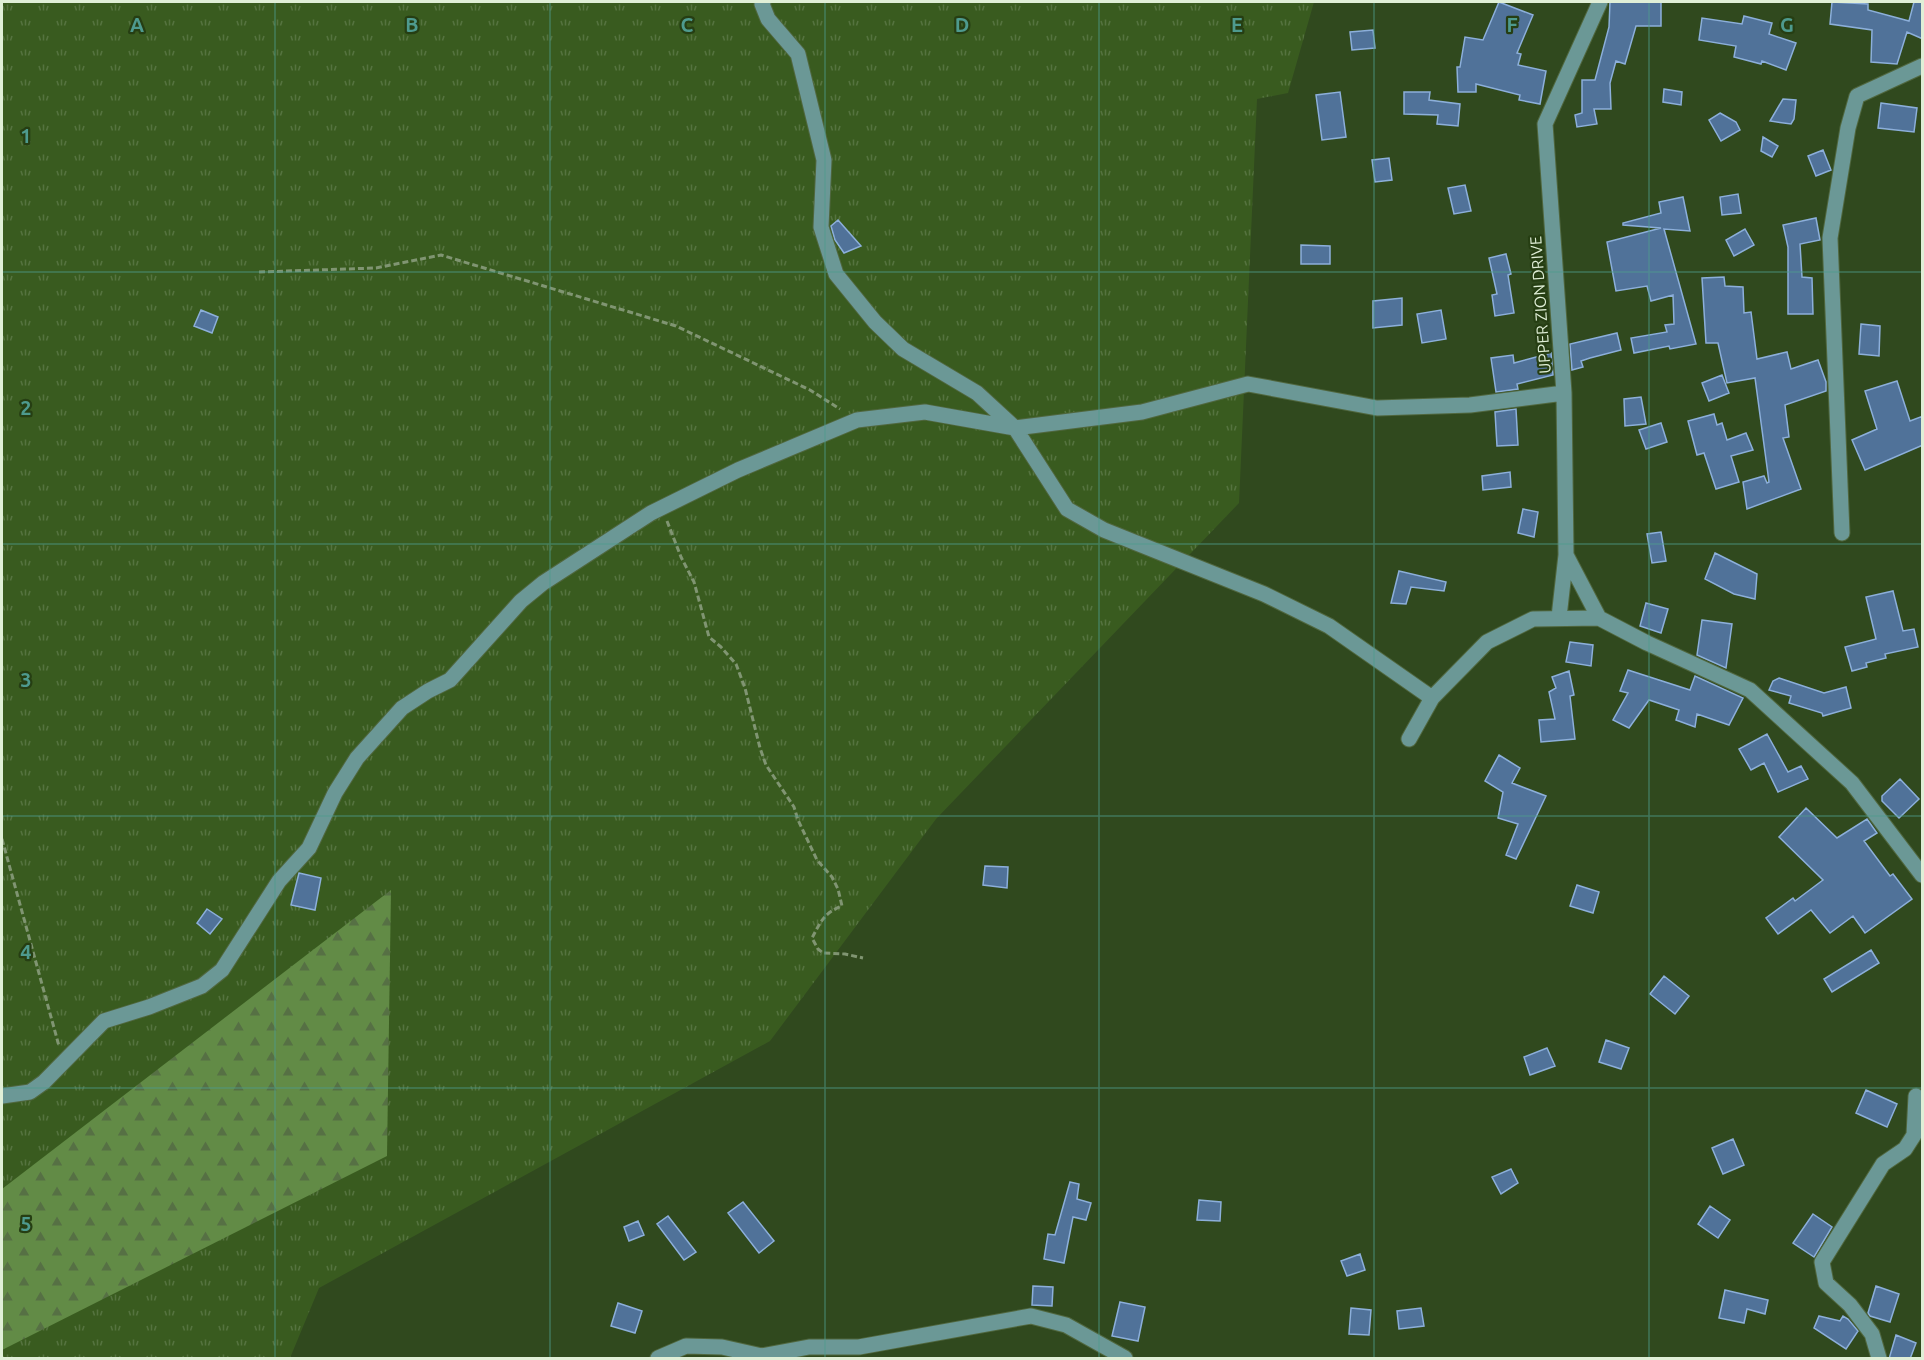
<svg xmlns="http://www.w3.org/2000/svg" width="1924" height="1360" font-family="Ubuntu,sans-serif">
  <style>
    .grass { fill: url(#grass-tufts) }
    .forest { fill: url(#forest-firs) }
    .building { fill: #507299; stroke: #8cafda; stroke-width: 1.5 }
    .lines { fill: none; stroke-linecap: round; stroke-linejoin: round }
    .minor-casing { stroke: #50673f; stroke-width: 17 }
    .path { stroke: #809572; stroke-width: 3; stroke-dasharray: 6 3; stroke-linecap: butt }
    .minor { stroke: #6b9896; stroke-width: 15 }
    .grid { fill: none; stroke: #4e9a8e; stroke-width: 1.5; stroke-opacity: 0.55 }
    .labels { text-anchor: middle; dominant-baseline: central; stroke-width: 4.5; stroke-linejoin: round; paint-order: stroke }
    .street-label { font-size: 16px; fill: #e0efd7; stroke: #263e13 }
    .grid-label { font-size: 20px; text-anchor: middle; font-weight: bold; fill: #4e9a8e; stroke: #263e13; stroke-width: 4.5; stroke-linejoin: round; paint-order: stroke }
  </style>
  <defs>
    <pattern id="grass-tufts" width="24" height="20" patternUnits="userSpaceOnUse" patternTransform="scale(1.5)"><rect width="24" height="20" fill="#395b1f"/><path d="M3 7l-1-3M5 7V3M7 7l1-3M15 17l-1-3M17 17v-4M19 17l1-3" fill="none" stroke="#55733f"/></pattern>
    <pattern id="forest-firs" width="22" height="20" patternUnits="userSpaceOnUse" patternTransform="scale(1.5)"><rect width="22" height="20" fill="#628b46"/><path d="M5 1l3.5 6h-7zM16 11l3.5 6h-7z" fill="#567044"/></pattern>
  </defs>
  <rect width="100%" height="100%" fill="#30491e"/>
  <path class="grass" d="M 2,2 L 1314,2 L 1288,93 L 1257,99 L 1239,503 L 936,819 L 770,1041 L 319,1288 L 290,1358 L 2,1358 Z"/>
  <path class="forest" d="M 391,890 L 387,1156 L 2,1350 L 2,1189 Z"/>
  <path class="building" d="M 1499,2 L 1533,15 L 1517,53 L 1521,54 L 1518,65 L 1546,71 L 1540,104 L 1519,100 L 1520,95 L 1476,84 L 1476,92 L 1458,92 L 1457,67 L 1460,67 L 1465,37 L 1483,40 Z
    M 1610,2 L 1661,2 L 1661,26 L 1636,26 L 1625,64 L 1616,61 L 1610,83 L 1611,109 L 1594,109 L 1597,124 L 1577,127 L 1575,115 L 1582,113 L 1582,80 L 1595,80 L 1609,27 Z
    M 1832,2 L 1868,4 L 1868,10 L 1909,21 L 1914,2 L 1923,2 L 1923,39 L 1907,32 L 1897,64 L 1871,62 L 1872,30 L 1830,24 Z
    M 1744,16 L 1772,23 L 1769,34 L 1796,43 L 1786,70 L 1762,61 L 1761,64 L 1734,57 L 1736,46 L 1699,40 L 1702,18 L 1742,24 Z
    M 1373,30 L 1375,48 L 1352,50 L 1350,32 Z
    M 1664,89 L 1682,92 L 1681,105 L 1663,102 Z
    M 1340,92 L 1346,137 L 1322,140 L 1316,95 Z
    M 1404,92 L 1430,92 L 1429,100 L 1460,104 L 1458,126 L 1437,124 L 1438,115 L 1404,114 Z
    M 1783,99 L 1796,100 L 1794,119 L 1791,124 L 1770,121 Z
    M 1881,103 L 1917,108 L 1914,132 L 1878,128 Z
    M 1720,113 L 1736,122 L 1740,130 L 1721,141 L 1709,120 Z
    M 1763,137 L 1778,146 L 1772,157 L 1761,151 Z
    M 1823,150 L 1831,170 L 1816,176 L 1808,156 Z
    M 1389,158 L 1392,180 L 1375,182 L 1372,160 Z
    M 1465,185 L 1471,211 L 1454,214 L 1448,188 Z
    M 1738,194 L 1741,213 L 1722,215 L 1720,197 Z
    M 1683,197 L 1690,231 L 1664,229 L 1696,344 L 1670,349 L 1669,346 L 1634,353 L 1631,338 L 1667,332 L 1665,325 L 1674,324 L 1673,295 L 1651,301 L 1647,286 L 1616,291 L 1607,242 L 1661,228 L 1623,225 L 1623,223 L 1661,213 L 1659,202 Z
    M 1816,218 L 1820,240 L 1800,244 L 1802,277 L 1812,278 L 1813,314 L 1788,314 L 1788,247 L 1783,225 Z
    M 838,220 L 861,246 L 844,253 L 835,240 L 831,226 Z
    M 1745,229 L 1754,245 L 1734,256 L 1726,240 Z
    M 1301,245 L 1330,246 L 1330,264 L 1301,264 Z
    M 1506,254 L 1511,274 L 1508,275 L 1514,313 L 1495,316 L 1492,295 L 1497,294 L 1489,258 Z
    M 1724,277 L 1725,286 L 1743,287 L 1744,313 L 1751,312 L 1757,359 L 1787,352 L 1791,369 L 1818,360 L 1826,382 L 1826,391 L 1785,405 L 1789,437 L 1783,438 L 1801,489 L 1747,509 L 1743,482 L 1764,476 L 1767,483 L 1769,482 L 1755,378 L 1727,383 L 1718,343 L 1706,343 L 1702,278 Z
    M 1402,298 L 1402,325 L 1373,328 L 1373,301 Z
    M 201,310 L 218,317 L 212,333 L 194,326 Z
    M 1441,310 L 1446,339 L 1422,343 L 1417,314 Z
    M 1861,324 L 1880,326 L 1879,356 L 1859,354 Z
    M 1617,333 L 1621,350 L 1590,358 L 1581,361 L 1583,367 L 1572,370 L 1570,344 Z
    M 1551,353 L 1553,375 L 1517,384 L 1518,389 L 1496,392 L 1491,358 L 1513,355 L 1514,363 Z
    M 1722,375 L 1729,393 L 1709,401 L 1702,383 Z
    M 1897,381 L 1910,421 L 1923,416 L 1923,445 L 1865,470 L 1852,440 L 1877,429 L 1865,391 Z
    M 1641,397 L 1646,424 L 1625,426 L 1624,399 Z
    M 1516,409 L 1518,445 L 1497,446 L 1495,412 Z
    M 1714,414 L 1717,425 L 1722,423 L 1727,440 L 1746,433 L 1753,450 L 1731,456 L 1739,482 L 1716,489 L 1704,453 L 1697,455 L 1688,421 Z
    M 1661,423 L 1667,442 L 1646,449 L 1639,430 Z
    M 1510,472 L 1511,487 L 1483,490 L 1482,476 Z
    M 1523,509 L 1538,512 L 1534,537 L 1518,533 Z
    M 1661,532 L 1666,561 L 1652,563 L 1647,534 Z
    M 1715,553 L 1757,574 L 1755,599 L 1734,594 L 1705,579 Z
    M 1399,571 L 1446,582 L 1444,591 L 1411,587 L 1406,604 L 1391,603 Z
    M 1893,591 L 1903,631 L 1914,629 L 1918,647 L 1885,654 L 1886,658 L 1866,663 L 1867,667 L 1852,671 L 1845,647 L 1876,639 L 1866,597 Z
    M 1646,603 L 1668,609 L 1661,633 L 1640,626 Z
    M 1702,620 L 1732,624 L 1726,668 L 1697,655 Z
    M 1570,642 L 1593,645 L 1591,666 L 1566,662 Z
    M 1628,670 L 1690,690 L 1695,676 L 1743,698 L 1729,725 L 1697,714 L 1695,727 L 1676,720 L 1679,710 L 1649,700 L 1629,728 L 1613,720 L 1628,693 L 1620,691 Z
    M 1569,671 L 1574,695 L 1570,696 L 1575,739 L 1541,742 L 1539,720 L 1555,719 L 1549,692 L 1556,688 L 1552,677 Z
    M 1779,678 L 1824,693 L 1846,687 L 1851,708 L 1823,716 L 1822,713 L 1789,703 L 1791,696 L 1769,690 L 1773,681 Z
    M 1767,734 L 1788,772 L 1801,766 L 1808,779 L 1778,792 L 1764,763 L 1751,770 L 1739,749 Z
    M 1499,755 L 1520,768 L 1512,783 L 1546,796 L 1516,859 L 1506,855 L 1518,824 L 1498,818 L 1503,792 L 1485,781 Z
    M 1900,779 L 1919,799 L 1899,818 L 1882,801 L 1882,796 Z
    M 1806,808 L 1837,838 L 1867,819 L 1877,833 L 1864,841 L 1890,876 L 1893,874 L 1912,899 L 1865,933 L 1853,916 L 1830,933 L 1811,910 L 1778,934 L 1766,918 L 1793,898 L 1795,901 L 1823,880 L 1779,837 Z
    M 985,866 L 1008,867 L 1007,888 L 983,885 Z
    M 299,873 L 321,878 L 315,910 L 291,905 Z
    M 1577,885 L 1599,892 L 1593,913 L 1570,906 Z
    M 207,909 L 222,919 L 210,934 L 197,923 Z
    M 1871,950 L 1879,963 L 1832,992 L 1824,979 Z
    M 1664,976 L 1689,996 L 1675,1014 L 1650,994 Z
    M 1606,1040 L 1629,1048 L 1621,1069 L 1599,1062 Z
    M 1547,1048 L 1555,1066 L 1530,1075 L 1524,1057 Z
    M 1866,1090 L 1897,1104 L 1887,1127 L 1856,1113 Z
    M 1733,1139 L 1744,1165 L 1723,1174 L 1712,1148 Z
    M 1511,1169 L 1518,1183 L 1501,1194 L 1492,1177 Z
    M 1070,1182 L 1079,1184 L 1077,1199 L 1091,1203 L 1086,1220 L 1073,1217 L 1064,1263 L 1044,1259 L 1048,1234 L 1055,1235 Z
    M 1199,1200 L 1221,1202 L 1220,1221 L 1197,1220 Z
    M 743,1202 L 774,1241 L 759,1253 L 728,1213 Z
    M 1710,1206 L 1730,1220 L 1718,1238 L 1698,1224 Z
    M 1813,1214 L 1832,1227 L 1814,1257 L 1793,1243 Z
    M 668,1216 L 696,1252 L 684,1260 L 657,1224 Z
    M 638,1221 L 644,1235 L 629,1241 L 624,1227 Z
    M 1360,1254 L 1365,1270 L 1347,1276 L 1341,1261 Z
    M 1033,1286 L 1053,1287 L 1052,1306 L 1032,1305 Z
    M 1876,1286 L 1899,1294 L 1890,1322 L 1870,1316 L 1868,1313 Z
    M 1725,1290 L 1768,1300 L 1765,1314 L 1747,1309 L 1744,1323 L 1719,1318 Z
    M 1120,1302 L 1145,1307 L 1138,1341 L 1112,1336 Z
    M 618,1303 L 642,1311 L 635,1333 L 611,1326 Z
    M 1351,1308 L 1371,1310 L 1369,1335 L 1349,1334 Z
    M 1421,1308 L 1424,1326 L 1399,1329 L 1397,1311 Z
    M 1819,1316 L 1840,1321 L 1843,1316 L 1848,1319 L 1858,1331 L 1846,1349 L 1814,1328 Z
    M 1896,1335 L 1916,1343 L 1910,1359 L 1889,1359 Z"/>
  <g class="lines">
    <g class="minor-casing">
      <path id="minor" d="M 763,2 L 762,4 L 768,19 L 798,54 L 824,160 L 821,227 L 836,274 L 875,322 L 903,349 L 977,393 L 1015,428 L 1067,509 L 1104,530 L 1264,594 L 1329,626 L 1432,698
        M 1842,533 L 1830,238 L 1848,128 L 1857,96 L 1922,66
        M 1566,555 L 1599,618
        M 1559,617 L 1566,555 L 1564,393 L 1545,124 L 1600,2
        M 1409,739 L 1432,698 L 1487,642 L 1533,619 L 1599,618 L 1647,643 L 1750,690 L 1852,783 L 1922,875
        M 2,1096 L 30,1092 L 44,1082 L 104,1021 L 149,1007 L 202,986 L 222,970 L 279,881 L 309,848 L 335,793 L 357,758 L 402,708 L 428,691 L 450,680 L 521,601 L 543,583 L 651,513 L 738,470 L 857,420 L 925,412 L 1015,428 L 1142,412 L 1248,384 L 1377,408 L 1470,405 L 1564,393
        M 658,1358 L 686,1346 L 722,1347 L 762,1356 L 809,1347 L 859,1347 L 1031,1316 L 1066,1325 L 1125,1358
        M 1879,1358 L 1872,1334 L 1850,1305 L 1826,1283 L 1822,1262 L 1883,1164 L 1905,1149 L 1914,1135 L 1916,1096"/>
    </g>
    <path class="path" d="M 259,272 L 376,268 L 441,255 L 676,326 L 810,390 L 840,409
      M 667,521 L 681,557 L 694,582 L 709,637 L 721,647 L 736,664 L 745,688 L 760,748 L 766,765 L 794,807 L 798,820 L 817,860 L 832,877 L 838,889 L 842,906 C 824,913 821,921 812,938 L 818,949 L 823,953 L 845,954 L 863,958
      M 2,839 L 59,1046"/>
    <use href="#minor" class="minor"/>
  </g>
  <path class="grid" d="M 275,2 L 275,1358M 550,2 L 550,1358M 825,2 L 825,1358M 1099,2 L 1099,1358M 1374,2 L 1374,1358M 1649,2 L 1649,1358M 2,272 L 1922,272M 2,544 L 1922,544M 2,816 L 1922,816M 2,1088 L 1922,1088"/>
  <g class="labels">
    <g class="street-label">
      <text transform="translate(1540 305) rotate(-94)">UPPER ZION DRIVE</text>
    </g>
  </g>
  <g class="grid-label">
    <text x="137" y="32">A</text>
    <text x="412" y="32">B</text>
    <text x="687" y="32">C</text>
    <text x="962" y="32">D</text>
    <text x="1237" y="32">E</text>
    <text x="1512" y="32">F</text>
    <text x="1787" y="32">G</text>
    <text x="26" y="143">1</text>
    <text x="26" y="415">2</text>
    <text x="26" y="687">3</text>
    <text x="26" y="959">4</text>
    <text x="26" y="1231">5</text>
  </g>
  <rect width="1924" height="1360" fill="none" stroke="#e0efd7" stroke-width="6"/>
</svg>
